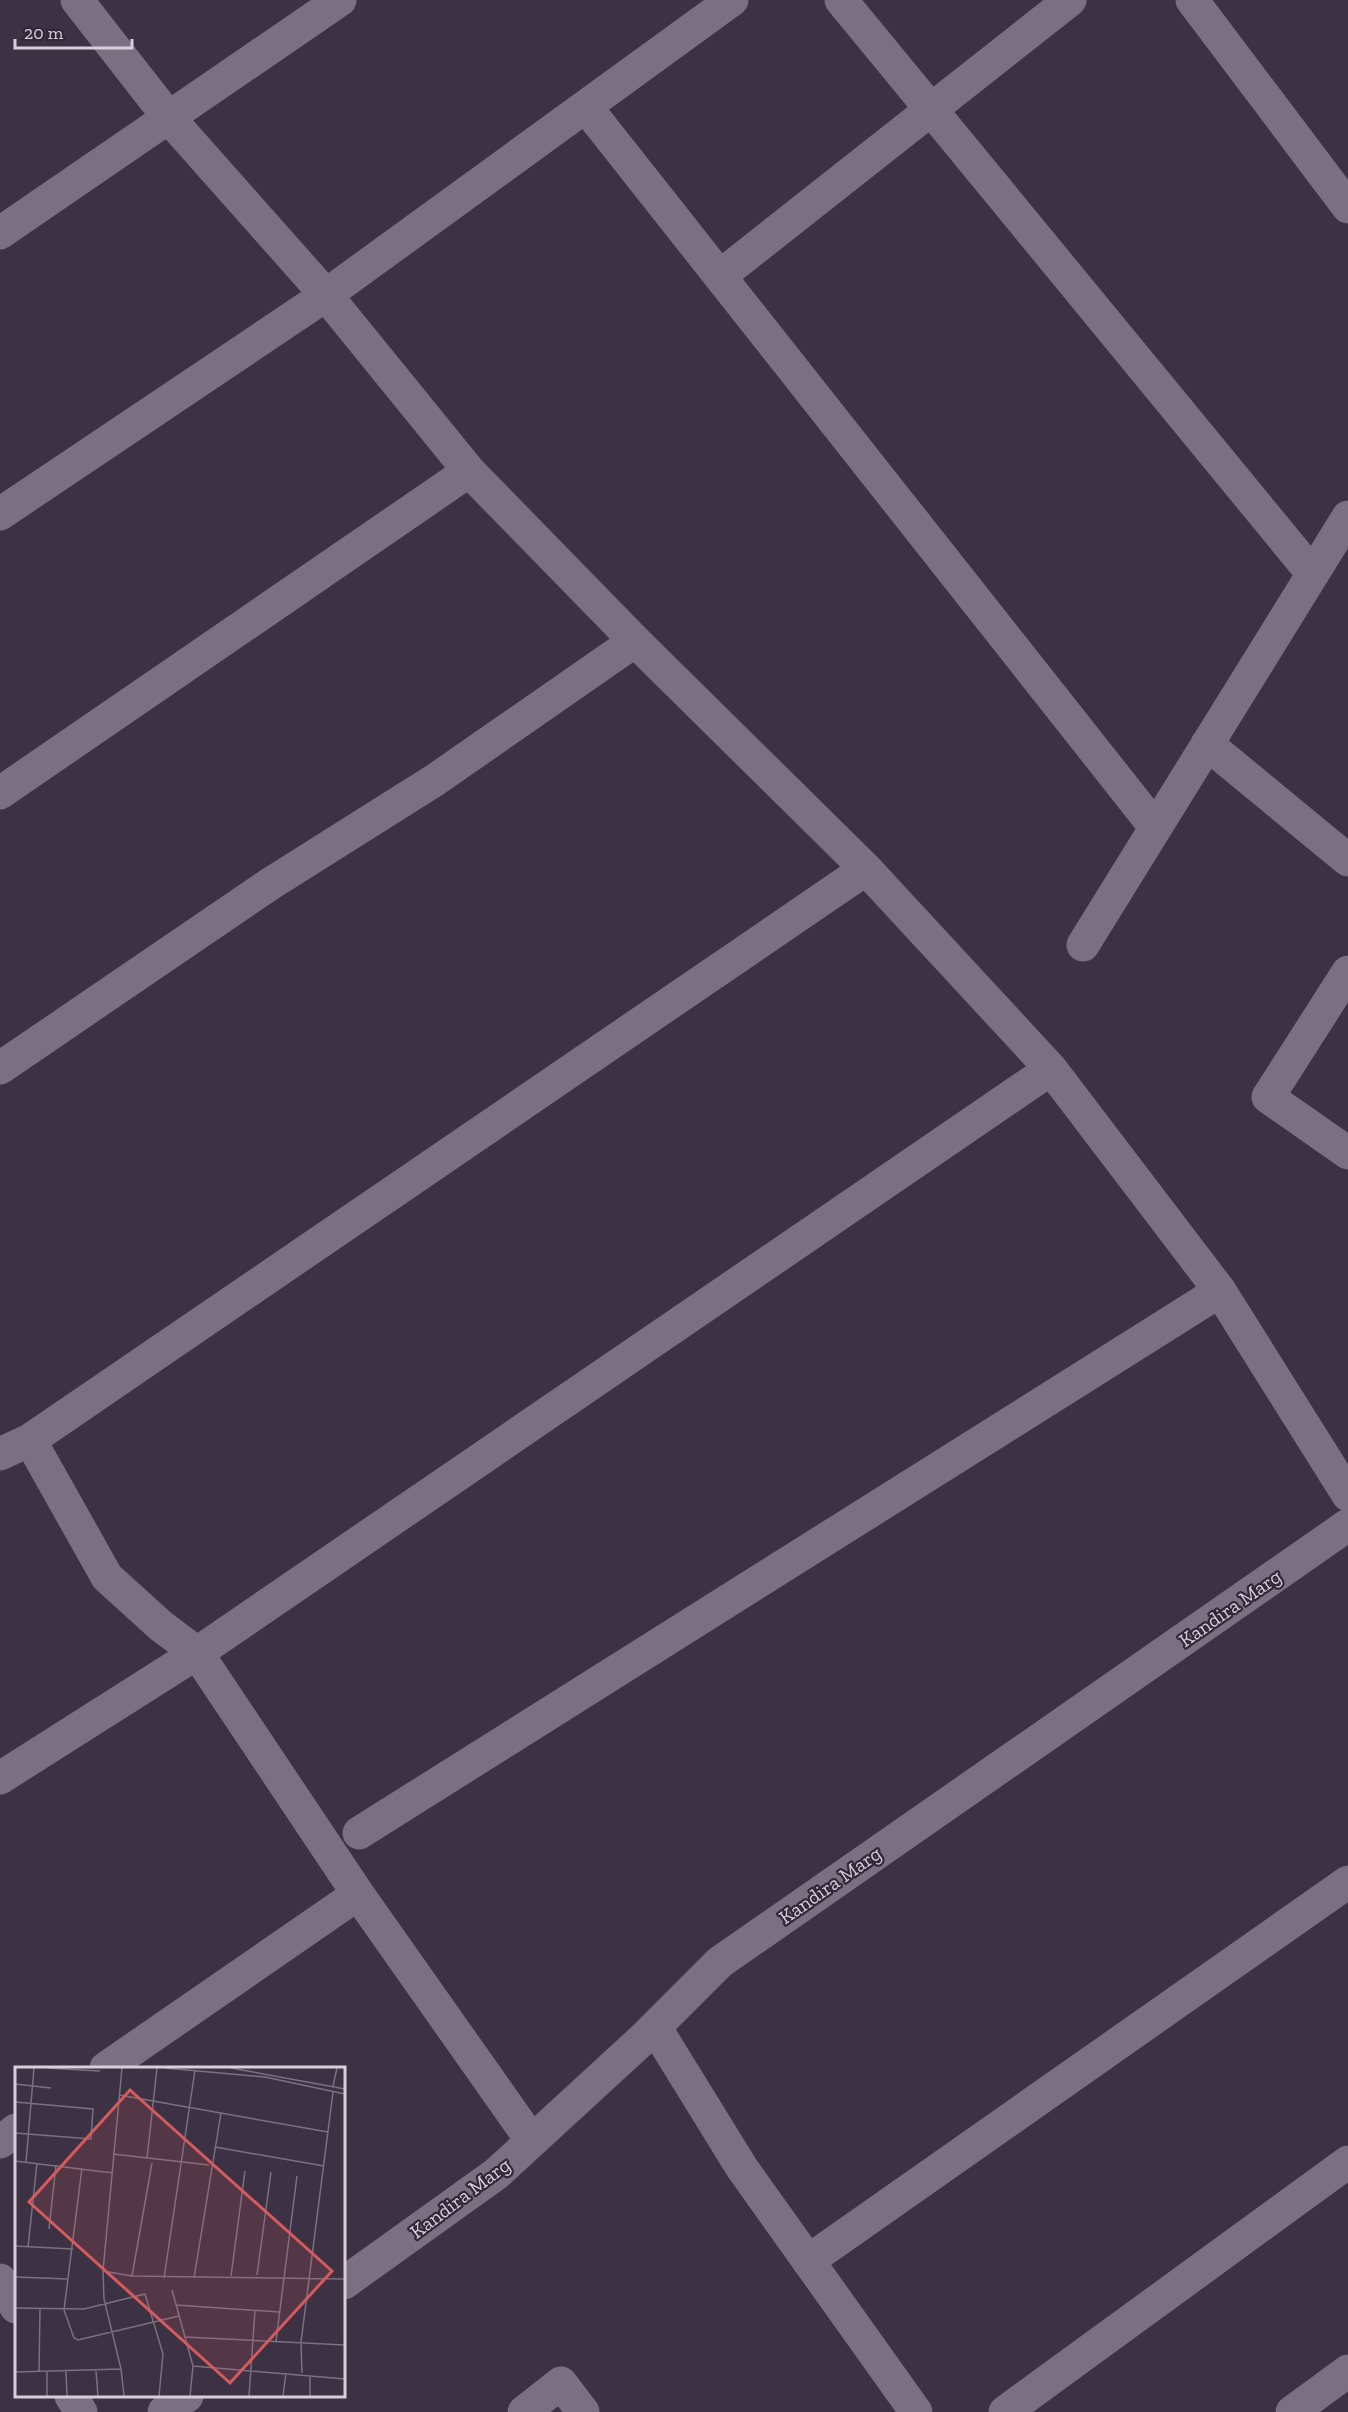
<svg xmlns="http://www.w3.org/2000/svg" width="1348" height="2412" font-family="'Zilla Slab',serif">
  <style>
    .lines { fill: none; stroke-linecap: round; stroke-linejoin: round }
    .minor { stroke: #7b6f82; stroke-width: 33 }
    .labels { text-anchor: middle; dominant-baseline: central; stroke-width: 4.5; stroke-linejoin: round; paint-order: stroke }
    .street-label { font-size: 20px; fill: #d7d0db; stroke: #332838 }
    .inset-road { fill: none; stroke: #7b7180; stroke-width: 1.5 }
    .view { fill: #d65a5e; fill-opacity: 0.15; stroke: #d65a5e; stroke-width: 3 }
    .inset-edge { fill: none; stroke: #d7d0db; stroke-width: 3 }
  </style>
  <rect width="100%" height="100%" fill="#3d3243"/>
  <g class="lines">
    <path class="minor" d="M 77,0 L 169,118 L 326,295 L 469,471 L 635,641 L 866,869 L 1051,1069 L 1220,1291 L 359,1833
      M 841,0 L 1312,573
      M 1192,0 L 1348,207
      M 586,107 L 1155,827
      M 0,233 L 340,0
      M 720,276 L 1070,0
      M 0,514 L 326,295 L 732,0
      M 1207,744 L 1348,860
      M 0,793 L 469,471
      M 1083,945 L 1348,517
      M 1348,972 L 1268,1097 L 1348,1153
      M 0,1068 L 270,884 L 435,780 L 635,641
      M 1220,1291 L 1348,1495
      M 30,1440 L 107,1577 L 161,1626 L 197,1653 L 358,1894 L 532,2141
      M 0,1454 L 30,1440 L 866,869
      M 0,1778 L 197,1653 L 1051,1069
      M 655,2027 L 742,2168 L 916,2412
      M 106,2068 L 358,1894
      M 0,2142 L 16,2130
      M 808,2261 L 1348,1882
      M 0,2280 L 16,2307
      M 344,2283 L 496,2174 L 645,2037 L 720,1962 L 1348,1525
      M 71,2396 L 81,2412
      M 164,2412 L 187,2396
      M 524,2412 L 561,2383 L 583,2412
      M 1005,2412 L 1348,2162
      M 1292,2412 L 1348,2371"/>
  </g>
  <g class="labels">
    <g class="street-label">
      <text transform="translate(1230 1608) rotate(-35)">Kandira Marg</text>
      <text transform="translate(830 1885) rotate(-35)">Kandira Marg</text>
      <text transform="translate(460 2198) rotate(-37)">Kandira Marg</text>
    </g>
  </g>
  <g transform="translate(15 2067)">
    <rect width="330" height="330" fill="#3d3243"/>
    <path class="inset-road" d="M 32,1 L 85,4M 107,1 L 88,204 L 89,232 L 106,302 L 109,329M 150,1 L 250,10 L 330,27M 216,1 L 330,22M 0,17 L 36,21M 318,19 L 322,1M 104,28 L 313,65M 0,35 L 78,42 L 76,72 L 0,66M 200,80 L 309,99M 98,87 L 194,98M 132,91 L 142,1M 0,94 L 98,106M 11,95 L 19,1M 137,96 L 117,209 L 330,212M 67,101 L 49,243 L 59,271 L 63,273 L 164,249M 34,162 L 41,98M 0,179 L 58,182M 13,180 L 22,96M 88,204 L 117,209M 242,208 L 256,105M 216,209 L 230,104M 0,210 L 53,212M 149,211 L 180,3M 179,211 L 206,46M 157,223 L 178,299 L 175,329M 161,238 L 264,245M 0,241 L 69,242 L 130,227 L 148,287 L 144,329M 170,270 L 330,278M 261,274 L 282,109M 178,299 L 330,312M 51,304 L 52,329M 81,304 L 83,329M 0,305 L 106,302M 24,305 L 25,242M 287,306 L 286,275 L 318,25M 32,329 L 32,305M 234,329 L 240,243M 268,329 L 271,306M 295,329 L 295,308"/>
    <path class="view" d="M 115,23 L 317,204 L 215,316 L 14,135 Z"/>
    <rect width="330" height="330" class="inset-edge"/>
  </g>
  <path d="M15 39v9h117v-9" fill="none" stroke="#d7d0db" stroke-width="3"/>
  <text x="24" y="39" font-size="18" fill="#d7d0db" stroke="#332838" stroke-width="4.5" paint-order="stroke">20 m</text>
</svg>
